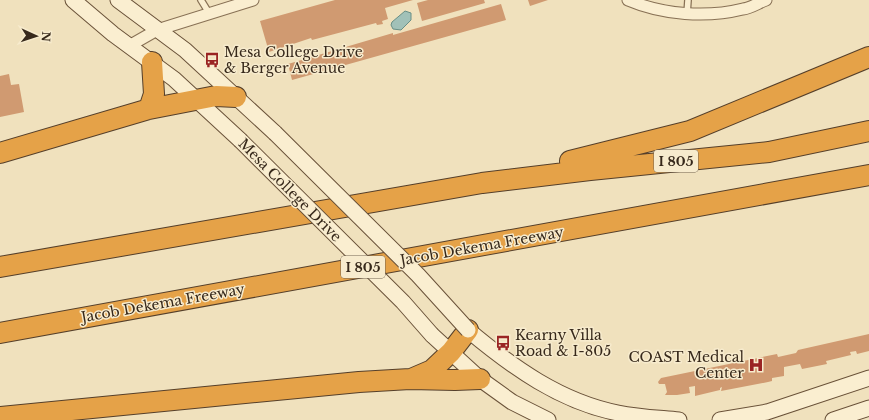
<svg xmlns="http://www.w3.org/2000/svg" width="869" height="420" font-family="'Libre Baskerville',serif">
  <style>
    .water { fill: #a1c1b8; stroke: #688f86 }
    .building { fill: #d09a71 }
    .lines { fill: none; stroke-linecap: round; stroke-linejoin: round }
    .lane-casing { stroke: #887155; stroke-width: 8 }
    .street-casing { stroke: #887155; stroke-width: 13 }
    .secondary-casing { stroke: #6a5239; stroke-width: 17 }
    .highway-casing { stroke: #553f2a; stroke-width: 22 }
    .lane { stroke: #faeed0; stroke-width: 5.5 }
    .street { stroke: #faeed0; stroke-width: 11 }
    .secondary { stroke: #faeed0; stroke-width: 15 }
    .highway { stroke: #e5a248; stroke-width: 20 }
    .secondary-bridge-casing { stroke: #6a5239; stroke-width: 17; stroke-linecap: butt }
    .secondary-bridge { stroke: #faeed0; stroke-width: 15 }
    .labels { text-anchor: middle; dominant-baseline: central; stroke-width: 3; stroke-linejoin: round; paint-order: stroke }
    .shield { fill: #f7ebcd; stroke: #716350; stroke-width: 1 }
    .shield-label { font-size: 13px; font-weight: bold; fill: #37291b }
    .poi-label { font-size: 14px; fill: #37291b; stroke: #f7ebcd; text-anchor: start }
    .street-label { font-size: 14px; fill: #37291b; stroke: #f7ebcd }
  </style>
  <rect width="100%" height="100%" fill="#f0e1bd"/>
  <path class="water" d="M 405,11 L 411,13 L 411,20 L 401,30 L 393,29 L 391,25 L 392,22 Z"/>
  <path class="building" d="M 335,0 L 413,0 L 385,8 L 388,19 L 382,21 L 383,24 L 377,25 L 376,23 L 312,40 L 311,38 L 269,52 L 260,21 Z
    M 428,0 L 484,0 L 485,3 L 422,21 L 417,3 Z
    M 528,0 L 548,0 L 530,6 Z
    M 501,4 L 506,20 L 292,80 L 288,64 L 393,33 L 393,35 Z
    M 9,74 L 11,85 L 19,84 L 24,112 L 0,117 L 0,76 Z
    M 869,334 L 869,351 L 857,354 L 856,351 L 850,352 L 851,355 L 826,361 L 827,364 L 802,369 L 800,364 L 784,367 L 784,376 L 772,378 L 772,381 L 768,382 L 721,391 L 722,387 L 720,388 L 720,390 L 695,396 L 695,386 L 689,387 L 690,393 L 677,395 L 665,395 L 667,392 L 665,384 L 659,384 L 658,382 L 661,378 L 777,354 L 778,357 L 796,353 L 798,350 Z"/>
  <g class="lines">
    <g class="lane-casing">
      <path id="lane" d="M 201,0 L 209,13
        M 687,14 L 688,0"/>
    </g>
    <g class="street-casing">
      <path id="street" d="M 628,0 C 663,15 707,18 743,9 C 751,8 758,3 766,0
        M 129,46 L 157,30 L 253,0"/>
    </g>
    <g class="secondary-casing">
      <path id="secondary" d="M 73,0 L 113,34 L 174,79 L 240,140
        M 118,0 L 185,50 L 275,133
        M 468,330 C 512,367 561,402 618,413 C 638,417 659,418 679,420
        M 432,335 L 480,379 L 512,402 L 548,420
        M 720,420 L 767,412 L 869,378
        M 833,420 L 869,408"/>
    </g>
    <g class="highway-casing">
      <path id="highway" d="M 149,109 L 154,94 L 152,62
        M 0,153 L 149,109 L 216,96 L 236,97
        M 570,161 L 690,131 L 869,57
        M 0,267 L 482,183 L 590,170 L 769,152 L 869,131
        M 0,333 L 869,175
        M 411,379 L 432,370 L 451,352 L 468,330
        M 0,417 L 359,382 L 410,379 L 455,380 L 480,379"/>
    </g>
    <use href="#lane" class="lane"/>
    <use href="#street" class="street"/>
    <use href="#secondary" class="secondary"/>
    <use href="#highway" class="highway"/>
    <g class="secondary-bridge-casing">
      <path id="secondary-bridge" d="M 275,133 L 418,275 L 468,330
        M 240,140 L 403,302 L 432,335"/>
    </g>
    <use href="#secondary-bridge" class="secondary-bridge"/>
  </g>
  <defs>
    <g id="bus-bare" transform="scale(1.2)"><path d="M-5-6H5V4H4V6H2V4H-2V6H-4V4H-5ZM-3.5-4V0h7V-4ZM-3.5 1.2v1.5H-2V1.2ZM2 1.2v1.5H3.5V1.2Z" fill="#9a2423" stroke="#f7ebcd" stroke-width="2.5" paint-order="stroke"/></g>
    <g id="hospital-bare" transform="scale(1.2)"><path d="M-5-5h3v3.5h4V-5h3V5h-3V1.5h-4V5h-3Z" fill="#9a2423" stroke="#f7ebcd" stroke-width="2.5" paint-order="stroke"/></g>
  </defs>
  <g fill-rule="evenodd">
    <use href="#bus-bare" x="212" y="60"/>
    <use href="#bus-bare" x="503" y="343"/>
    <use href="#hospital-bare" x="756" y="365"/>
  </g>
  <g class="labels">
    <g class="shield">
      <rect x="654" y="150" width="44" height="22" rx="3"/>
      <rect x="341" y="256" width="44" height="22" rx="3"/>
    </g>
    <g class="shield-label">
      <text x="676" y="161">I 805</text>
      <text x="363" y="267">I 805</text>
    </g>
    <g class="poi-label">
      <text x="224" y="52">Mesa College Drive<tspan x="224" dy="16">&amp; Berger Avenue</tspan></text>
      <text x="515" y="335">Kearny Villa<tspan x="515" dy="16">Road &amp; I-805</tspan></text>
      <text x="744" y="357" text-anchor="end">COAST Medical<tspan x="744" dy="16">Center</tspan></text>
    </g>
    <g class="street-label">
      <text transform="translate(290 190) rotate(45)">Mesa College Drive</text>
      <text transform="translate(482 246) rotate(-10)">Jacob Dekema Freeway</text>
      <text transform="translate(163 303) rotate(-10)">Jacob Dekema Freeway</text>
    </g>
  </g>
  <g transform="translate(36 36) rotate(93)" stroke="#f7ebcd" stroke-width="3" paint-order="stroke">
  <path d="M0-3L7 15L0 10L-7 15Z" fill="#37291b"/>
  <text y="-6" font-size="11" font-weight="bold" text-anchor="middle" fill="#37291b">N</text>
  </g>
</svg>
